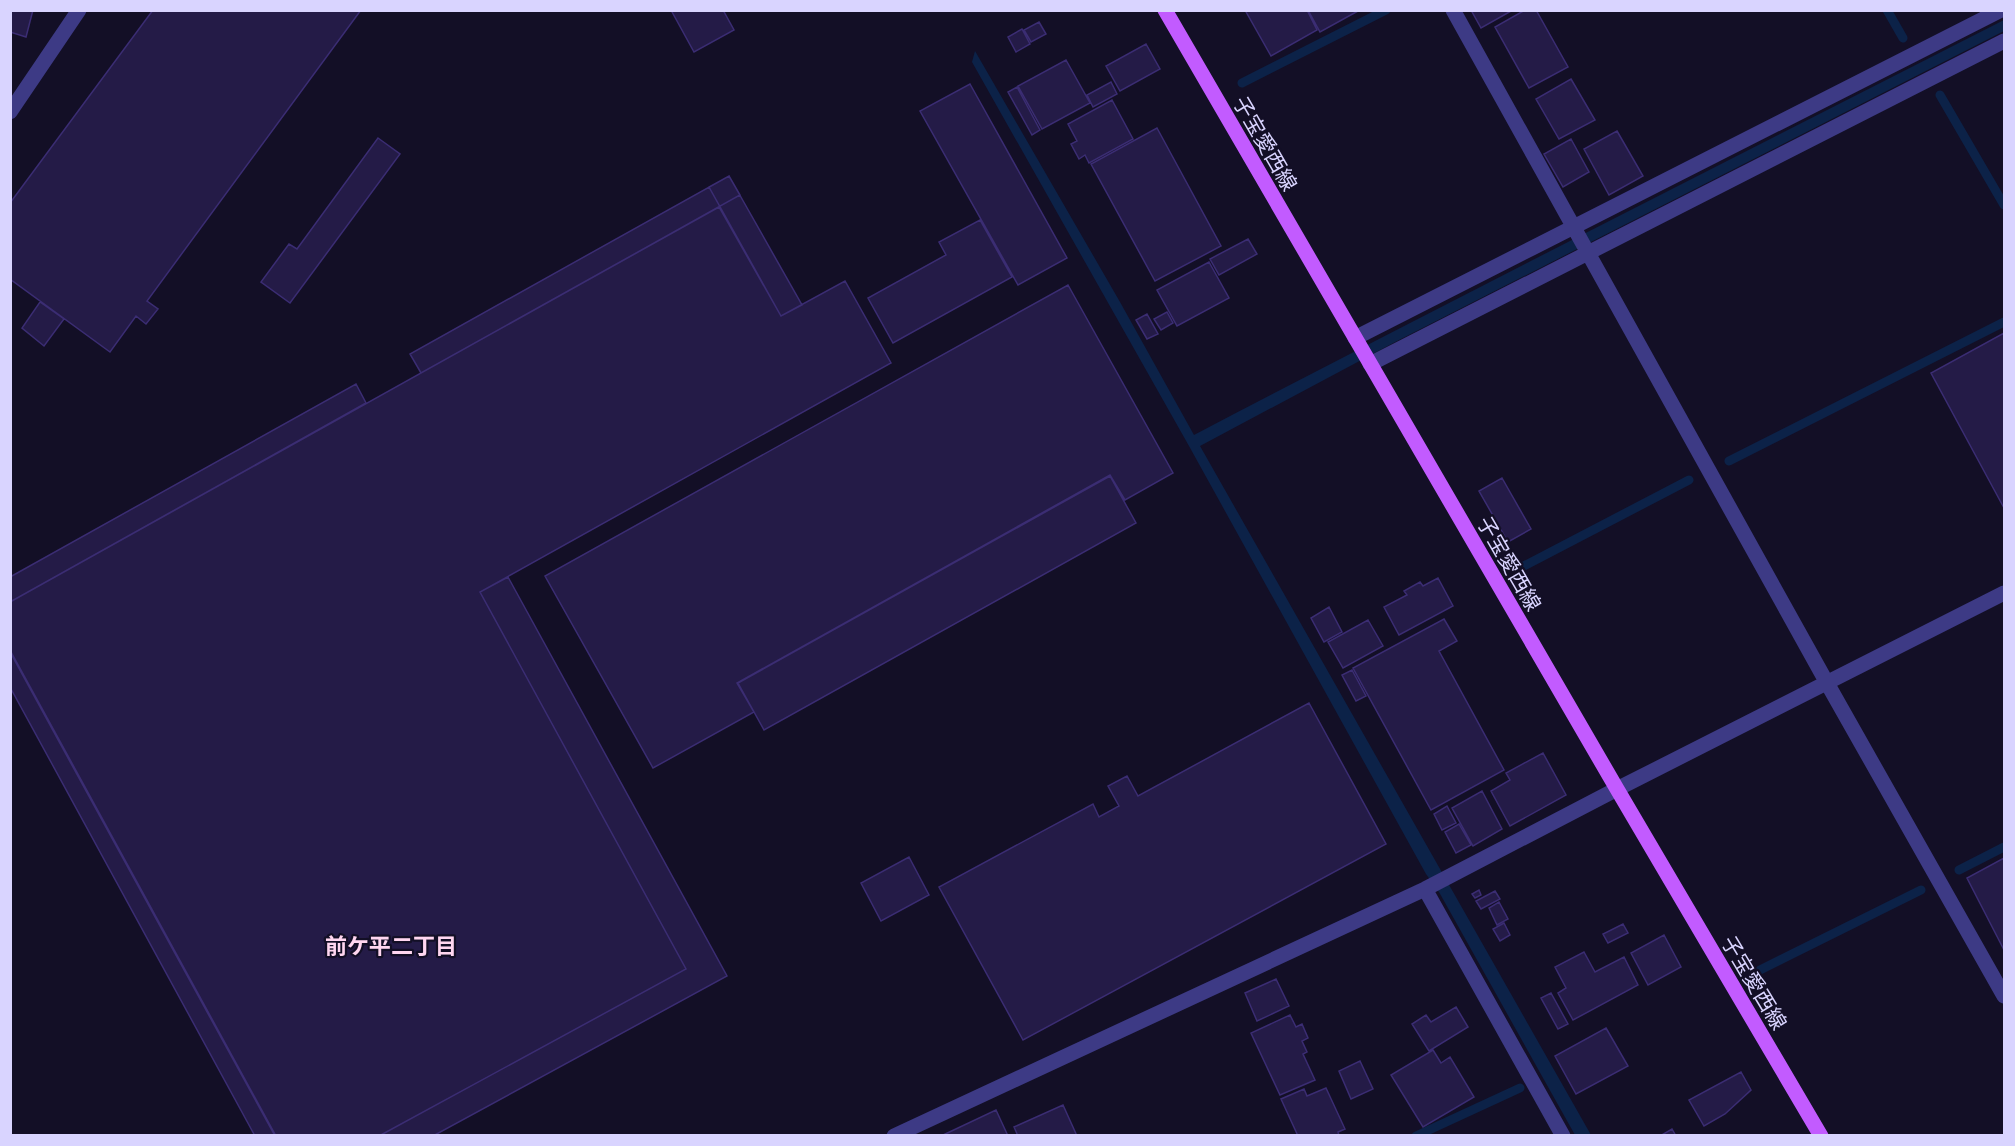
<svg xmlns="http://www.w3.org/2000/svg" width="2015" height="1146" font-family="Barlow,'Noto Sans JP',sans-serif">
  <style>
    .water { fill: #0c2248 }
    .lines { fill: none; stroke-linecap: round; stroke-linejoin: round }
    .stream { stroke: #0c2248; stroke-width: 9 }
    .building { fill: #241b47; stroke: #3b2d73; stroke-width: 1.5 }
    .minor { stroke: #3d3a85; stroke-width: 15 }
    .major { stroke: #c25bff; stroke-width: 15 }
    .labels { text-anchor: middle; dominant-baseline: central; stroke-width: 4.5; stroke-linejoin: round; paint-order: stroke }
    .street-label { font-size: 21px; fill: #d9d4ff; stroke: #130f26 }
    .neighbourhood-label { font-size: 22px; font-weight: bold; fill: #ffd6f0; stroke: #130f26 }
  </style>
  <rect width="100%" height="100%" fill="#130f26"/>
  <path class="water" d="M 2004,20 L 2004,31 L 1397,341 L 1200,446 L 1591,1135 L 1575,1135 L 1439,892 L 1426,874 L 1189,446 L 972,62 L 975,51 L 1120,302 L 1194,435 C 1463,294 1734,158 2004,20 Z"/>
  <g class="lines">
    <path class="stream" d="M 1887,10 L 1903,38
      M 1242,83 L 1386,10
      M 1940,95 L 2004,205
      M 1729,461 L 2004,322
      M 1522,567 L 1689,480
      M 1959,870 L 2004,847
      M 1760,970 L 1921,890
      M 1416,1136 L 1520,1088"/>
  </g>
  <path class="building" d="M 10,10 L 33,10 L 26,37 L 10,32 Z
    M 153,10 L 361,10 L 147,301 L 158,309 L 146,324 L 136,316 L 110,352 L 10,279 L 10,203 Z
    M 671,10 L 723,10 L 734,30 L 694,52 Z
    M 1245,10 L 1307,10 L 1317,30 L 1271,56 Z
    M 1308,10 L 1357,10 L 1358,11 L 1320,32 Z
    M 1471,10 L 1513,10 L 1481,28 Z
    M 1525,10 L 1536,10 L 1568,67 L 1529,88 L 1495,27 Z
    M 1039,22 L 1046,34 L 1031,42 L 1024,30 Z
    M 1022,29 L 1030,44 L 1016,52 L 1008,37 Z
    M 1146,44 L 1160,69 L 1120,91 L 1106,66 Z
    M 1066,60 L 1090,103 L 1042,129 L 1018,86 Z
    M 1571,79 L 1595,120 L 1559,139 L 1536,99 Z
    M 1111,82 L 1117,94 L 1093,107 L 1087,95 Z
    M 970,84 L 1067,258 L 1018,285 L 920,111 Z
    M 1017,87 L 1040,130 L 1032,135 L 1008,92 Z
    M 1112,100 L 1133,139 L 1089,163 L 1085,155 L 1079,159 L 1071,144 L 1077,141 L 1068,124 Z
    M 1157,128 L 1221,246 L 1155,281 L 1091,164 Z
    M 1617,131 L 1643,176 L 1609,195 L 1584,149 Z
    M 378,138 L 400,154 L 290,303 L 261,282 L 289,244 L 297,249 Z
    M 1571,139 L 1589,172 L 1563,187 L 1544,154 Z
    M 729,176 L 802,305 L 781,316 L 709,187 Z
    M 729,176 L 740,195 L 421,373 L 410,354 Z
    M 719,207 L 781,316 L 845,281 L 891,363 L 480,592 L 686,969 L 379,1136 L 276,1136 L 10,650 L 10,602 Z
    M 980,220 L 1012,277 L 893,343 L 868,298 L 946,255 L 939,242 Z
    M 1248,239 L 1257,254 L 1219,275 L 1210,259 Z
    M 1209,262 L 1229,298 L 1177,326 L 1157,290 Z
    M 1068,285 L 1173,473 L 1125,500 L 1110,475 L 737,683 L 754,712 L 653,768 L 545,576 Z
    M 40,302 L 64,319 L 44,346 L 22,328 Z
    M 1167,312 L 1173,323 L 1161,330 L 1154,319 Z
    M 1147,314 L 1158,334 L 1147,339 L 1136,320 Z
    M 2004,333 L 2004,508 L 1931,373 Z
    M 356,384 L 366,403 L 10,602 L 10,577 Z
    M 1110,476 L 1136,523 L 764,730 L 738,683 Z
    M 1502,478 L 1531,529 L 1508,542 L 1479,491 Z
    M 508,577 L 727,976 L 433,1136 L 379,1136 L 686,969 L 480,592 Z
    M 1438,578 L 1453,606 L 1399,635 L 1384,607 L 1407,595 L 1404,591 L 1420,582 L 1423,586 Z
    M 1329,607 L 1342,632 L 1324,642 L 1311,618 Z
    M 1444,619 L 1457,641 L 1439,651 L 1504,770 L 1431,810 L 1353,668 Z
    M 1368,620 L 1383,646 L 1343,668 L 1328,642 Z
    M 10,652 L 275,1136 L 255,1136 L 10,687 Z
    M 1352,670 L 1366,696 L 1356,701 L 1342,675 Z
    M 1309,703 L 1386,844 L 1023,1040 L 939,887 L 1093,804 L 1099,817 L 1119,806 L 1108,786 L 1127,776 L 1138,796 Z
    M 1543,753 L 1566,795 L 1510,826 L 1491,791 L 1510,780 L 1506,773 Z
    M 1482,791 L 1502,829 L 1473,846 L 1452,808 Z
    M 1447,806 L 1456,823 L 1442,830 L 1434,814 Z
    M 1459,824 L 1471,845 L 1456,853 L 1445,832 Z
    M 909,857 L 929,895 L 881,921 L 861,883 Z
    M 2004,858 L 2004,950 L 1967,878 Z
    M 1479,890 L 1481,895 L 1475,898 L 1472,894 Z
    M 1495,891 L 1500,899 L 1481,909 L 1476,901 Z
    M 1499,902 L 1508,919 L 1497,925 L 1489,908 Z
    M 1504,923 L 1510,935 L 1500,941 L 1493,929 Z
    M 1623,924 L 1628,933 L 1608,943 L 1603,934 Z
    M 1664,935 L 1681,967 L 1648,985 L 1631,953 Z
    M 1584,952 L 1595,972 L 1624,957 L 1638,985 L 1573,1020 L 1558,993 L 1566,988 L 1555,967 Z
    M 1276,979 L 1289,1006 L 1257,1021 L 1245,993 Z
    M 1551,993 L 1568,1024 L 1558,1029 L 1541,998 Z
    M 1456,1007 L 1468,1027 L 1429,1051 L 1412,1024 L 1426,1015 L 1431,1022 Z
    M 1290,1015 L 1296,1027 L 1302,1024 L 1308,1038 L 1302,1041 L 1307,1052 L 1303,1054 L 1315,1080 L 1280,1095 L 1251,1033 Z
    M 1606,1028 L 1628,1066 L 1576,1094 L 1555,1056 Z
    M 1433,1050 L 1441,1063 L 1450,1057 L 1474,1097 L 1423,1127 L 1391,1075 Z
    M 1360,1061 L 1373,1089 L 1351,1099 L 1339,1071 Z
    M 1741,1072 L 1751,1090 L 1725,1114 L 1704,1126 L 1689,1100 Z
    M 1326,1088 L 1345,1129 L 1338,1132 L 1339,1136 L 1298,1136 L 1281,1099 L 1304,1089 L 1307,1096 Z
    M 1063,1105 L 1077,1136 L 1018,1136 L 1014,1127 Z
    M 996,1110 L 1008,1136 L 941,1136 Z
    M 1672,1129 L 1676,1136 L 1660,1136 Z"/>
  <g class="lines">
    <path class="minor" d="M 1453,10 L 1827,683 L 2004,996
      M 10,112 L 79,10
      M 1355,338 L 2001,10
      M 1370,364 L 2004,41
      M 1425,889 L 1563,1136
      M 894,1136 L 1425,889 L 1617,789 L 2004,593"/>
    <path class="major" d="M 1165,10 L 1617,789 L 1821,1136"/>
  </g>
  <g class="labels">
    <g class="street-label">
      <text transform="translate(1266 143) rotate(60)">子宝愛西線</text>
      <text transform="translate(1510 563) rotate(60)">子宝愛西線</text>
      <text transform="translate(1755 982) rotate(59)">子宝愛西線</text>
    </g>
    <g class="neighbourhood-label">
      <text x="391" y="945">前ケ平二丁目</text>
    </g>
  </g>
  <rect width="2015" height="1146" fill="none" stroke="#d9d4ff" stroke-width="24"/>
</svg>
